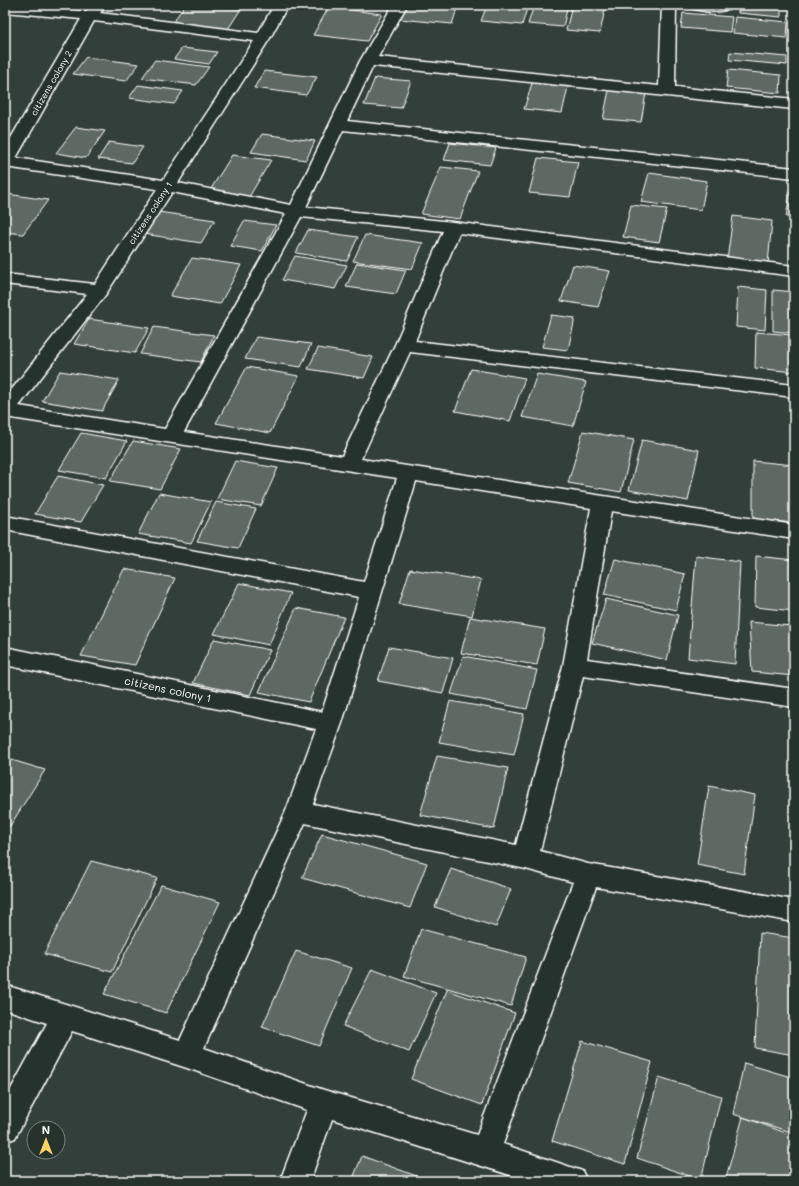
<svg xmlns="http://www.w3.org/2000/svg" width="799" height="1186" font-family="Mali,sans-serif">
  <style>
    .building { fill: #5f6964; stroke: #fff }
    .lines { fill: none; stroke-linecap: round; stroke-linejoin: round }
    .minor-casing { stroke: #fff; stroke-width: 3 }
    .minor { fill: #26332d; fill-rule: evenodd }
    .labels { text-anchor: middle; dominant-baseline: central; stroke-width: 3; stroke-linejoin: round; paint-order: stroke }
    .far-street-label { font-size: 9px; fill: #fff; stroke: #26332d }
    .street-label { font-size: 11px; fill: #fff; stroke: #26332d }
  </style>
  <rect width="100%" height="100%" fill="#333f3a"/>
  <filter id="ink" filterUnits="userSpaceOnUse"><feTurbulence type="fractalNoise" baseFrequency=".025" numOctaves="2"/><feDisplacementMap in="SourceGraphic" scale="8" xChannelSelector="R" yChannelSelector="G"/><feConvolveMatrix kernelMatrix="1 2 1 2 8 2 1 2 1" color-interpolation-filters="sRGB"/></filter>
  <g filter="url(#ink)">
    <path class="building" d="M 185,5 L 209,5 L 241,9 L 228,29 L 173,22 Z
      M 405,5 L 418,5 L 457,9 L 452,24 L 400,19 Z
      M 487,5 L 528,5 L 522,25 L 481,21 Z
      M 534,5 L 568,5 L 563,27 L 528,24 Z
      M 739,5 L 781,5 L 781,17 L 738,13 Z
      M 572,6 L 605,9 L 600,33 L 566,30 Z
      M 329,7 L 382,14 L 367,41 L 313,35 Z
      M 683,13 L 732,17 L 730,32 L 681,28 Z
      M 735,17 L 788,22 L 787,38 L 733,33 Z
      M 182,48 L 217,52 L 209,64 L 174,59 Z
      M 730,52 L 787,57 L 787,65 L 729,60 Z
      M 86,57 L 139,64 L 126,81 L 73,74 Z
      M 155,60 L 209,67 L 196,85 L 142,78 Z
      M 728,70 L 781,75 L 780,93 L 726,88 Z
      M 264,71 L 317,77 L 306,95 L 254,88 Z
      M 375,78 L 411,81 L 401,108 L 364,105 Z
      M 533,80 L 569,83 L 562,113 L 524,109 Z
      M 138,85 L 183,91 L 174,104 L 129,98 Z
      M 609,90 L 646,93 L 641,122 L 603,119 Z
      M 76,127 L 105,131 L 86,158 L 56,153 Z
      M 262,134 L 315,141 L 306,160 L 251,152 Z
      M 109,142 L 143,147 L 132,163 L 98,159 Z
      M 450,143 L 496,148 L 490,165 L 444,160 Z
      M 232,155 L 271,160 L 249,197 L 209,192 Z
      M 538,158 L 578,162 L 570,197 L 529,193 Z
      M 441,167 L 478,171 L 460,219 L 421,214 Z
      M 649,173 L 707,181 L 701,210 L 641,202 Z
      M 792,183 L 794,183 L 794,218 L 786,217 Z
      M 7,194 L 48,200 L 23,234 L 5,232 L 5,196 Z
      M 631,205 L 667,209 L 659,242 L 623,237 Z
      M 158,212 L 215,220 L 201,243 L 144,234 Z
      M 733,216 L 772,221 L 768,264 L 727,260 Z
      M 244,221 L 276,225 L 262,251 L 230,246 Z
      M 308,230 L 358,237 L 347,261 L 296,253 Z
      M 365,235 L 423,243 L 412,269 L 353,261 Z
      M 295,256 L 347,265 L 335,289 L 282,280 Z
      M 192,258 L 241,265 L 220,304 L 170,296 Z
      M 357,263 L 406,270 L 396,294 L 346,287 Z
      M 573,265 L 610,271 L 598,307 L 561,301 Z
      M 738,287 L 767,290 L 765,330 L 736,327 Z
      M 773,290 L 794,292 L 794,333 L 773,331 Z
      M 551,315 L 575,318 L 568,350 L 542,347 Z
      M 89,319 L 149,328 L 135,353 L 74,344 Z
      M 154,327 L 214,335 L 201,362 L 140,354 Z
      M 756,332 L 794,335 L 794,372 L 755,368 Z
      M 256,337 L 311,344 L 301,367 L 245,359 Z
      M 318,348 L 373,357 L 364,378 L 308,369 Z
      M 247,367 L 299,376 L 270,433 L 216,423 Z
      M 471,369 L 525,378 L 510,421 L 455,411 Z
      M 60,371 L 119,380 L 102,411 L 42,401 Z
      M 537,374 L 586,382 L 573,426 L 522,417 Z
      M 583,431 L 634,440 L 621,492 L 568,483 Z
      M 81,433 L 127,441 L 106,478 L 59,470 Z
      M 642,440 L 699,450 L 688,501 L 629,490 Z
      M 133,441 L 181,449 L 160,489 L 110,481 Z
      M 235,461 L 278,468 L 261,506 L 217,499 Z
      M 753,461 L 794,465 L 794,523 L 753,519 Z
      M 58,476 L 103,485 L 81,522 L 35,514 Z
      M 159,493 L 211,502 L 191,543 L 138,534 Z
      M 216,502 L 256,509 L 238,548 L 197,541 Z
      M 696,556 L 740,562 L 735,664 L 688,658 Z
      M 756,556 L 794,560 L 794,611 L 755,607 Z
      M 615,559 L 685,574 L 676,610 L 604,595 Z
      M 124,569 L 175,578 L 135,665 L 81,656 Z
      M 410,569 L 481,580 L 472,616 L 399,604 Z
      M 239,583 L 291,593 L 269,645 L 214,634 Z
      M 606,599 L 678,615 L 667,660 L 592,643 Z
      M 296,608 L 344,617 L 309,702 L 259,692 Z
      M 470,617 L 545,629 L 537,665 L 461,653 Z
      M 749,622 L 791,626 L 794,676 L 752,672 Z
      M 214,639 L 270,650 L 250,695 L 193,683 Z
      M 389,647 L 453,658 L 443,693 L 378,681 Z
      M 463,656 L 537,670 L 527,709 L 451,694 Z
      M 450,701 L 524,714 L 514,755 L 439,742 Z
      M 437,756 L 508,768 L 494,829 L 420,815 Z
      M 5,758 L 45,770 L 10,826 L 5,825 Z
      M 709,786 L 755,795 L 744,874 L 697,865 Z
      M 322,834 L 427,863 L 410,908 L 302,878 Z
      M 91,861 L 157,878 L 112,972 L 44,954 Z
      M 451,869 L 511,889 L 496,927 L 435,907 Z
      M 161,885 L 220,902 L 166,1013 L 104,994 Z
      M 421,929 L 526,957 L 511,1006 L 404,976 Z
      M 760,933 L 794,938 L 794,1055 L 755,1048 Z
      M 296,951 L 352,968 L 319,1046 L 262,1027 Z
      M 372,969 L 436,993 L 409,1052 L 343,1026 Z
      M 447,990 L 515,1013 L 482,1105 L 411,1079 Z
      M 582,1041 L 652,1062 L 625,1164 L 552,1141 Z
      M 744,1063 L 794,1078 L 794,1133 L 733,1114 Z
      M 659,1077 L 721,1096 L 701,1180 L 637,1158 Z
      M 743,1117 L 794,1136 L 794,1181 L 725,1181 Z
      M 362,1156 L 430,1181 L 352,1181 Z"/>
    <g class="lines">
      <g class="minor-casing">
        <path id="minor" d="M 5,5 L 86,11 L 91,5 L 106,5 L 100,13 L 258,33 L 274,5 L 288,5 L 270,38 L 178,183 L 291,205 L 360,61 L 393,5 L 407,5 L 378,57 L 659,86 L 662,5 L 676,5 L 675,87 L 794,99 L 794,109 L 373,66 L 347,121 L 794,168 L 794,178 L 343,130 L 306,207 L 453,222 L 794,266 L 794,276 L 459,233 L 415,341 L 794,385 L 794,397 L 410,352 L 361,459 L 794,525 L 794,539 L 611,511 L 587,659 L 794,689 L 794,707 L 583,676 L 540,851 L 588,864 L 794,900 L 794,922 L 596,887 L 503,1144 L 582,1171 L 587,1181 L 529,1181 L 332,1119 L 310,1181 L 280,1181 L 307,1110 L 187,1068 L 72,1031 L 15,1138 L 5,1142 L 5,1100 L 47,1023 L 5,1009 L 5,985 L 180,1040 L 286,811 L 316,729 L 5,665 L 5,647 L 322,712 L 359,597 L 5,530 L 5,516 L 364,582 L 397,478 L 5,417 L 5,398 L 87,294 L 5,284 L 5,274 L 95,284 L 157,189 L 5,167 L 5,148 L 81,19 L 5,12 ZM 94,21 L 254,41 L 163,180 L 16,158 ZM 172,192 L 286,214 L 165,429 L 19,406 L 106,294 ZM 301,217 L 443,231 L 395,345 L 342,456 L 184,432 ZM 416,481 L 591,508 L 563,666 L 516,845 L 313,804 L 342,723 ZM 305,823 L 526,869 L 573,882 L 477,1135 L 324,1090 L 204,1048 Z
          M 689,5 L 726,5 L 727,7 L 725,10 C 715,13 701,11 691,8 Z"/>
      </g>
      <use href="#minor" class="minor"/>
    </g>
  </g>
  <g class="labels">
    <g class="far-street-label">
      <text transform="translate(51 83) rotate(-60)">citizens colony 2</text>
      <text transform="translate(150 213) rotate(-57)">citizens colony 1</text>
    </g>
    <g class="street-label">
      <text transform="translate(168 689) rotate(12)">citizens colony 1</text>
    </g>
  </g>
  <rect width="799" height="1186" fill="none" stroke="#26332d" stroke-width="20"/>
  <rect x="10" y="10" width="779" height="1166" fill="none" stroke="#fff" stroke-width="1.5" filter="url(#ink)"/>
  <g transform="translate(46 1140)"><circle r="19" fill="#26332d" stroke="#7d8581"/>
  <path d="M0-3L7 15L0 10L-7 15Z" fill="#ffd166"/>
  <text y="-6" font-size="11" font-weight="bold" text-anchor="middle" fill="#ffffff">N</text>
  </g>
</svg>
